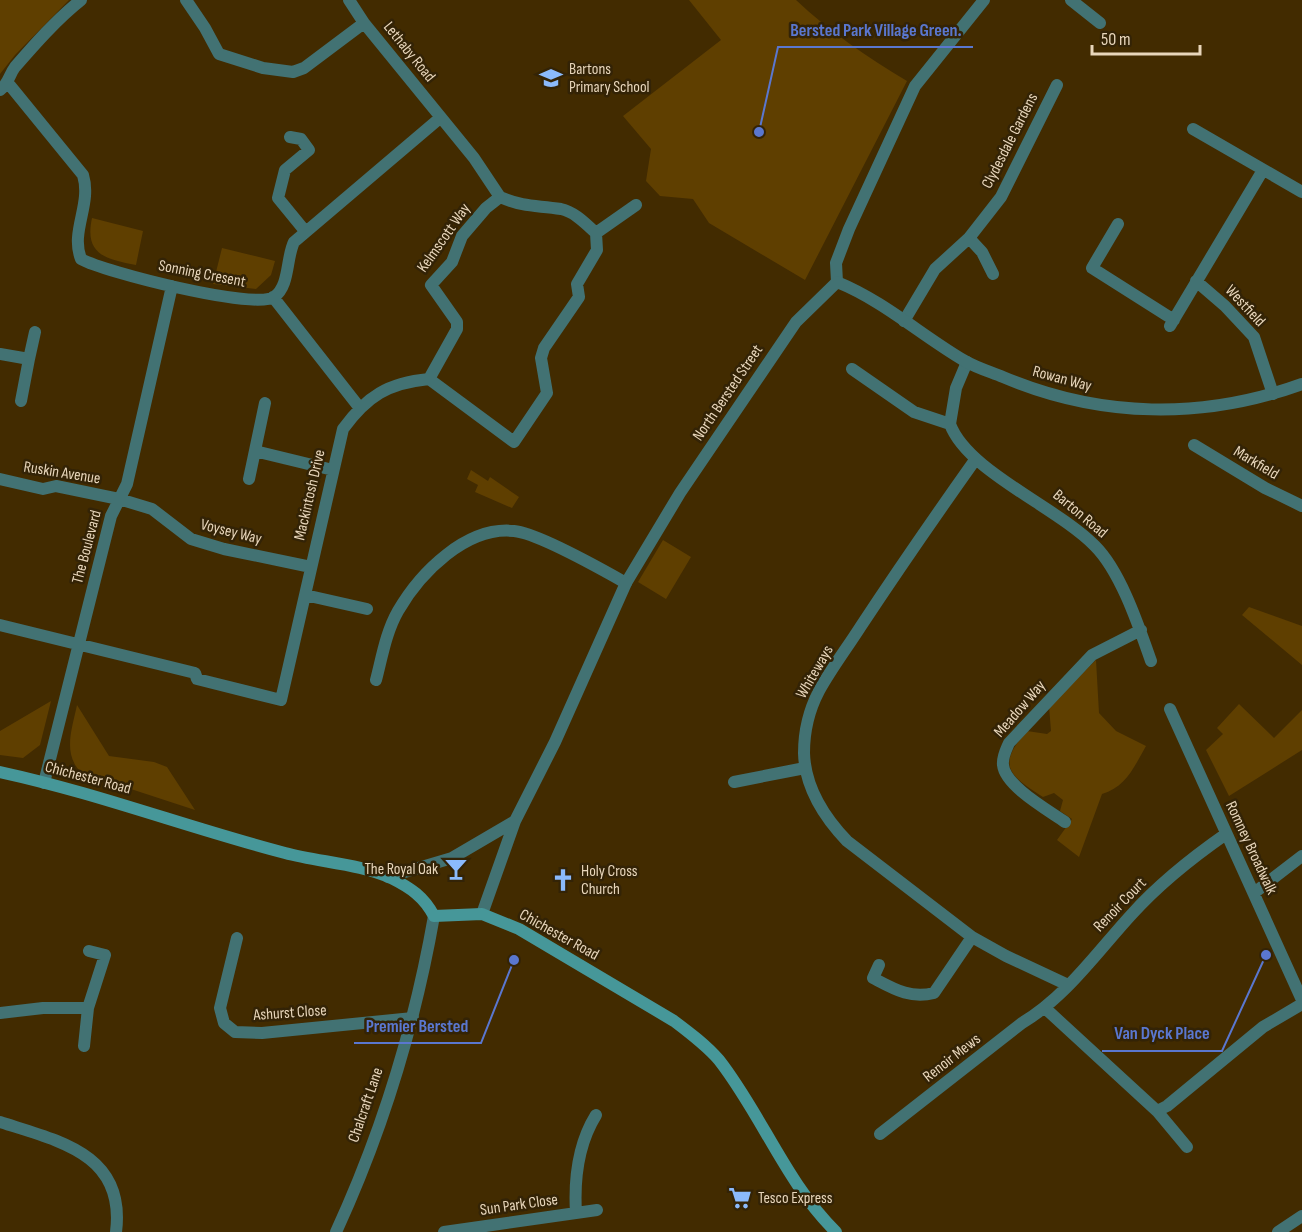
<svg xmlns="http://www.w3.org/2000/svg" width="1302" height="1232" font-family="'Sofia Sans Condensed',sans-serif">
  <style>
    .green { fill: #5f3f00 }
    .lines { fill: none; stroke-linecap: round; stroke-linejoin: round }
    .minor { stroke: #427273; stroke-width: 12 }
    .tertiary { stroke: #427273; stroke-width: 12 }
    .secondary { stroke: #469799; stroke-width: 12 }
    .labels { text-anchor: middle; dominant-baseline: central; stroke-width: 5; stroke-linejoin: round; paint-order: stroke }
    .street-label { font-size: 16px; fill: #e8d6bb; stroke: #332306 }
    .poi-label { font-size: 16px; fill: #e8d6bb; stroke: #332306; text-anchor: start }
    .leader { fill: none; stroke: #5a77cf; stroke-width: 2 }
    .callout-dot { fill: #5a77cf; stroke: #332306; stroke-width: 2 }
    .callout-label { font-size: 18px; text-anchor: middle; font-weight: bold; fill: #5a77cf; stroke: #332306; stroke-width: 5; stroke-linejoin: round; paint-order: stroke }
  </style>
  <rect width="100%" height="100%" fill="#422b00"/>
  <path class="green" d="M 0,0 L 69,0 L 15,55 L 0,74 Z
    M 689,0 L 796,0 C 830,32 867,57 907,81 L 805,280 L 709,223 L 693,199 L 660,196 L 646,181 L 651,149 L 623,116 L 721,40 Z
    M 92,218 L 143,231 L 136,265 C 106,259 84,255 92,218 Z
    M 222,248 L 275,261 L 271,275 L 256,289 L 213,284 Z
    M 471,470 L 488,481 L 490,477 L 519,497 L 512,508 L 475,492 L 478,485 L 467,479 Z
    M 663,540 L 691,557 L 666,599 L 638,582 Z
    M 1249,607 L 1302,626 L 1302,665 L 1242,615 Z
    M 1096,660 L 1099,713 L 1116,731 L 1146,746 C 1134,767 1126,787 1102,794 L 1079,857 L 1057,840 L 1072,819 L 1060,811 L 1063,800 L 1054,793 L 1043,797 C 1009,775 996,766 1027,731 L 1047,734 L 1051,731 L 1049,706 Z
    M 51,701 L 40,745 L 23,758 L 0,755 L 0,731 Z
    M 1239,704 L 1274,738 L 1302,710 L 1302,750 L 1229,796 L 1206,750 L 1223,734 L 1217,728 Z
    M 77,705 L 109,756 L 154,762 L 167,767 L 195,810 L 82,773 C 62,755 72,729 77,705 Z"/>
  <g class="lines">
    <path class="minor" d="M 186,0 L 205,28 L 219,54 L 263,68 L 293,72 L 304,68 L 364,23 L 474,158 L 500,197
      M 349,0 L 364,23
      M 1071,0 L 1100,23
      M 8,83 L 83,175 C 92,205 70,231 81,259 C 104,272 254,310 274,297 C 290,286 286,258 294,242 L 440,118
      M 0,90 C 9,83 9,75 15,67 C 35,44 57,19 81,0
      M 1193,129 L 1302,192
      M 290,137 L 301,139 L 309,150 L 285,170 L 278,198 L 305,231
      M 1118,224 L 1092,268 L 1174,320
      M 596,233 L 636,205
      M 969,238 L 982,252 L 993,274
      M 1196,281 L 1225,306 L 1254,337 L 1273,394
      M 837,282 L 836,263 L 849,229 L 915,86 L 984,0
      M 273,297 L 359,407
      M 904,321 L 935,269 L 969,238 L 1001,197 L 1057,85
      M 1170,326 L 1263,170
      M 0,354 L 29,359 L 35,332
      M 852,369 L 914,412 L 950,424 C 967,471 1057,507 1095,546 C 1121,572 1139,627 1151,661
      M 21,401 L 29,359
      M 950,424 L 956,388 L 967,362
      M 1194,445 L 1265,488 L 1302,506
      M 255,451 L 333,470
      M 975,460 C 936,515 898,570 861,626 C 847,648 831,669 819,691 C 809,710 804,732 804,753 C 805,787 825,818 847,841 L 972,937 L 1006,956 L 1068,985
      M 0,479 L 43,489 L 56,486 L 119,499 L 152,509 L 191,539 L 224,549 L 311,567
      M 249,479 L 265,403
      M 305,595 L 343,429 C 367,396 388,383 429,379 L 514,442 L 547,393 L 541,358 L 544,348 L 579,297 L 577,284 L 597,250 L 596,233 C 586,224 575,212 561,209 C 536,205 526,208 500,197 L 486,208 L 462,236 L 452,262 L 431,285 L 457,322 L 457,329 L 429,379
      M 0,625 L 195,673 L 197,679 L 281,700 L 305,595 L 367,609
      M 376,680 C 382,657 386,632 398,611 C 420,573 466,526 514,531 C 538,533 603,570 626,583
      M 1170,709 L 1302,1000
      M 734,782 L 805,768
      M 44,783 L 111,516 L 127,484 L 172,286
      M 1065,822 C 1048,810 1005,786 1003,765 C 1002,757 1006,750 1009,743 L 1092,655 L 1141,630
      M 1254,893 L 1302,856
      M 237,938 L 220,1008 L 224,1023 L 235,1032 L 262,1033 L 413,1018
      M 879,965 L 873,978 C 894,989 910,999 934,993 L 972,937
      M 1046,1009 L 1157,1111 L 1167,1106 L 1263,1027 L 1302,1004
      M 0,1013 L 43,1008 L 88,1008
      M 84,1046 L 88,1008 L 105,955 L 89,951
      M 1157,1111 L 1187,1147
      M 0,1122 C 59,1141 126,1154 116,1232
      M 880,1134 L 1022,1023 C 1066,997 1097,952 1132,914 C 1159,884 1193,857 1226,834
      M 576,1213 C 574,1179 578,1144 596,1115
      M 444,1232 L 597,1210
      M 1278,1232 L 1302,1216"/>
    <path class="tertiary" d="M 388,877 L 452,858 L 515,821
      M 482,914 L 515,821 L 555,742 L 626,583 L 680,493 L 796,322 L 837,282 C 884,301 922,336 965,361 C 977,368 991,372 1003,377 C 1100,418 1203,420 1302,384
      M 336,1232 C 382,1132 415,1024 434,916"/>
    <path class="secondary" d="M 0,772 C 97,793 189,828 285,853 C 318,862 361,864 391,878 C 411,888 424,897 434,916 L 482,914 L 519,929 L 674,1021 C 690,1033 706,1045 719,1060 C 762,1115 786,1183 836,1232"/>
  </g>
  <defs>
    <g id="school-bare" transform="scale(1.8)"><path d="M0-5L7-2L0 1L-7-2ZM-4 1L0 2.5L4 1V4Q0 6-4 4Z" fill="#8bbafc" stroke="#332306" stroke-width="2.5" paint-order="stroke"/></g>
    <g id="bar-bare" transform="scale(1.8)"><path d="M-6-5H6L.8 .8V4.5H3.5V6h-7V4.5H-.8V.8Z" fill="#8bbafc" stroke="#332306" stroke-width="2.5" paint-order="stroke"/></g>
    <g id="church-bare" transform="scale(1.8)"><path d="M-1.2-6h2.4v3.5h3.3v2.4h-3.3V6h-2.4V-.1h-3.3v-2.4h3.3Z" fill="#8bbafc" stroke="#332306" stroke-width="2.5" paint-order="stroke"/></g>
    <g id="supermarket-bare" transform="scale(1.8)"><path d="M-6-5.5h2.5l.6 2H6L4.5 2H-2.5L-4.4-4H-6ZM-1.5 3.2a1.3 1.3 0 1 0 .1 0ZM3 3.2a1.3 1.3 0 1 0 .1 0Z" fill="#8bbafc" stroke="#332306" stroke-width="2.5" paint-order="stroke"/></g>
  </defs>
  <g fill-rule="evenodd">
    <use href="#school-bare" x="551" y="78"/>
    <use href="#bar-bare" x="456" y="869"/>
    <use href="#church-bare" x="563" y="880"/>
    <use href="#supermarket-bare" x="740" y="1198"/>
  </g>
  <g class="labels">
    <g class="street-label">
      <text transform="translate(409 52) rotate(51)">Lethaby Road</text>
      <text transform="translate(1010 141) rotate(-63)">Clydesdale Gardens</text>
      <text transform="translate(444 238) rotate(-55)">Kelmscott Way</text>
      <text transform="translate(202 274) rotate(11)">Sonning Cresent</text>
      <text transform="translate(1245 306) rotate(47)">Westfield</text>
      <text transform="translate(1062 379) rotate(15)">Rowan Way</text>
      <text transform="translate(728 393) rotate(-56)">North Bersted Street</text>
      <text transform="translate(1256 463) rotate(31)">Markfield</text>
      <text transform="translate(62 473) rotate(9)">Ruskin Avenue</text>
      <text transform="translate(310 495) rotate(-77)">Mackintosh Drive</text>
      <text transform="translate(1080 514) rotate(40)">Barton Road</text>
      <text transform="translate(231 532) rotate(14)">Voysey Way</text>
      <text transform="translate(87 547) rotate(-75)">The Boulevard</text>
      <text transform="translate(815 672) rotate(-60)">Whiteways</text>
      <text transform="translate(1020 709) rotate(-49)">Meadow Way</text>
      <text transform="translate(88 778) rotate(15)">Chichester Road</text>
      <text transform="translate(1251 848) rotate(65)">Romney Broadwalk</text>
      <text transform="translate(1120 905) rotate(-46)">Renoir Court</text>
      <text transform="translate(559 935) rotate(29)">Chichester Road</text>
      <text transform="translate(290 1013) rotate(-4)">Ashurst Close</text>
      <text transform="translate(952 1058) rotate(-38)">Renoir Mews</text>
      <text transform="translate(366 1105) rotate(-71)">Chalcraft Lane</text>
      <text transform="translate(519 1205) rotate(-8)">Sun Park Close</text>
    </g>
    <g class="poi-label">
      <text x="569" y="69">Bartons<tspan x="569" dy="18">Primary School</tspan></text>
      <text x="438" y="869" text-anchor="end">The Royal Oak</text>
      <text x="581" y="871">Holy Cross<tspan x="581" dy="18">Church</tspan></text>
      <text x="758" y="1198">Tesco Express</text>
    </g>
  </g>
  <path class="leader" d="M759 132L778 47H973M514 960L481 1043H354M1266 955L1222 1051H1102"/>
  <g class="callout-dot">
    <circle cx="759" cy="132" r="6"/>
    <circle cx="514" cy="960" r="6"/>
    <circle cx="1266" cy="955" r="6"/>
  </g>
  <g class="callout-label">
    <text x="876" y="36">Bersted Park Village Green.</text>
    <text x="417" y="1032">Premier Bersted</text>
    <text x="1162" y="1039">Van Dyck Place</text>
  </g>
  <path d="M1092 45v9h108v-9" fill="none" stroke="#e8d6bb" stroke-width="3"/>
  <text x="1101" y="45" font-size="18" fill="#e8d6bb" stroke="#332306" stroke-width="4.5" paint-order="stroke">50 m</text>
</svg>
